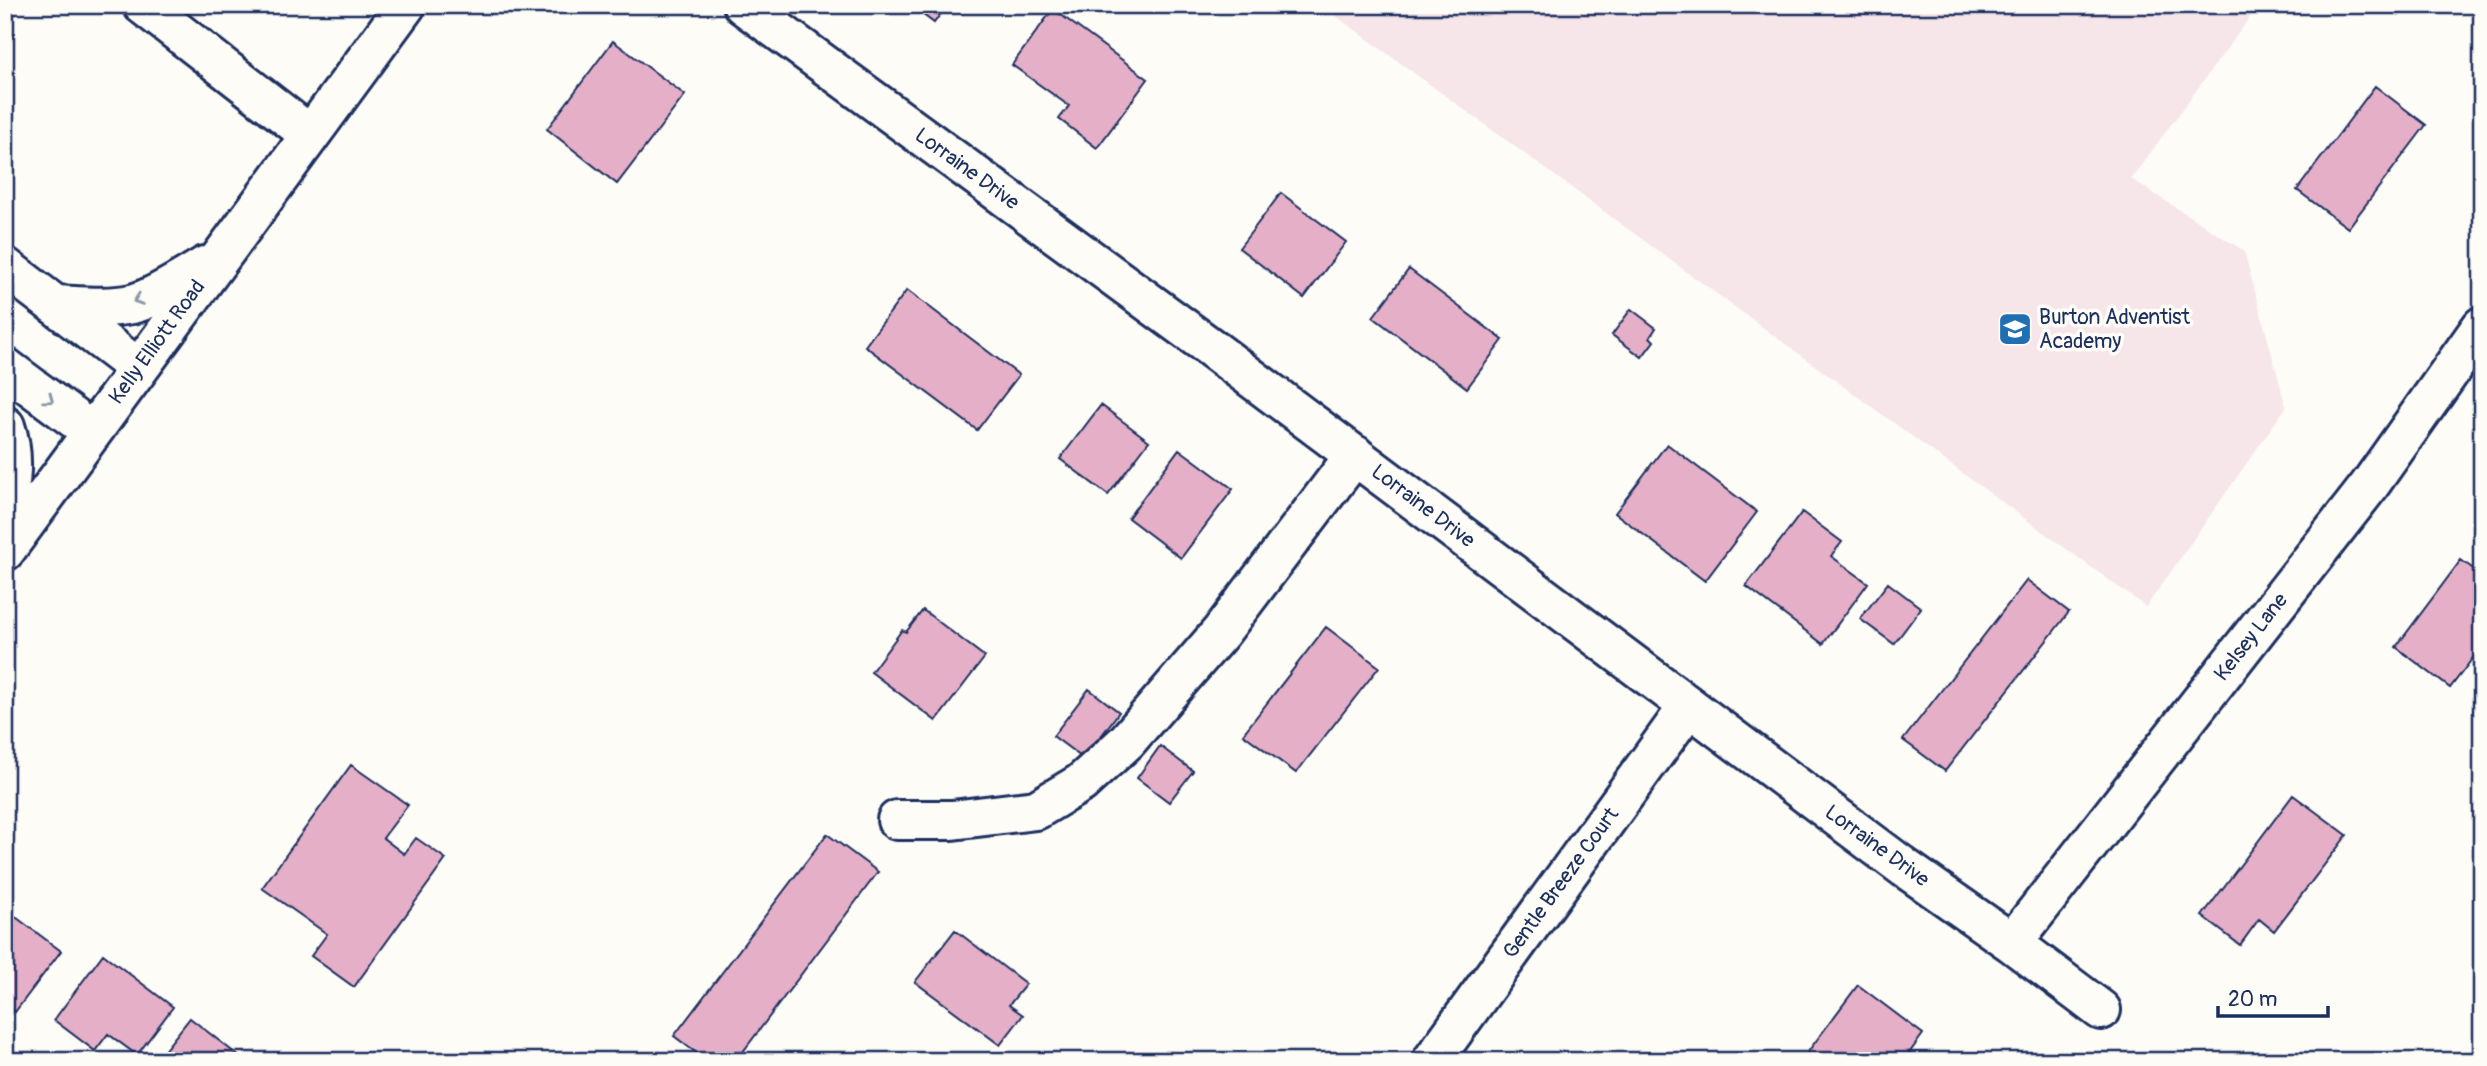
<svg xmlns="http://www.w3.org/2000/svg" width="2487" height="1066" font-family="Pangolin,sans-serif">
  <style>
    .built { fill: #f6e5e9 }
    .building { fill: #e5afc8; stroke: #1b2f5e; stroke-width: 2 }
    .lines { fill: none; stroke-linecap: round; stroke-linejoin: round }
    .minor-casing { stroke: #1b2f5e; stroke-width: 44 }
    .minor { stroke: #fdfcf7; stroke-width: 38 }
    .oneway { stroke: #8c96aa }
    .labels { text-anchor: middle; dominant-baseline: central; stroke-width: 7; stroke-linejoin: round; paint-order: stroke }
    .street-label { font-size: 21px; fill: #1b2f5e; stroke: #fdfcf7 }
    .poi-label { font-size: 21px; fill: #1b2f5e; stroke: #fdfcf7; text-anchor: start }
  </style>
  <rect width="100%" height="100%" fill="#fdfcf7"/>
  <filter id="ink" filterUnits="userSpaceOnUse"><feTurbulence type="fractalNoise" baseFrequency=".0143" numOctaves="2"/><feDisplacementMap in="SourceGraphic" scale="14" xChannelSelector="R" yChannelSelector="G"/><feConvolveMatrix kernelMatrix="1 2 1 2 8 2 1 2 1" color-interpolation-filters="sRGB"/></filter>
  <g filter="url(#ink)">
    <path class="built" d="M 1321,5 L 2259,5 L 2131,179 L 2244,251 L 2286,407 L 2146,607 Z"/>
    <path class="building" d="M 910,5 L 947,5 L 934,23 Z
      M 1053,9 L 1148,79 L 1097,148 L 1059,119 L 1069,106 L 1012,65 Z
      M 613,41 L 685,95 L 617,184 L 547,129 Z
      M 2375,86 L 2426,125 L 2348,228 L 2297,190 Z
      M 1281,193 L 1346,242 L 1304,298 L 1239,248 Z
      M 1409,269 L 1503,340 L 1467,388 L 1373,317 Z
      M 907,290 L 1019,375 L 977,430 L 865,346 Z
      M 1631,309 L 1656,328 L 1650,337 L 1654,341 L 1642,357 L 1612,335 Z
      M 1101,405 L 1149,441 L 1108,495 L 1060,459 Z
      M 1667,444 L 1757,512 L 1705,581 L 1615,513 Z
      M 1179,449 L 1233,489 L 1181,558 L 1128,518 Z
      M 1802,512 L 1842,542 L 1831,556 L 1868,583 L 1823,644 L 1746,586 Z
      M 2461,560 L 2482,575 L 2482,646 L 2450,688 L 2396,647 Z
      M 2027,580 L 2069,612 L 1945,771 L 1903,740 Z
      M 1888,583 L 1921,608 L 1894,644 L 1860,619 Z
      M 923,610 L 985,657 L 936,721 L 871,672 L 902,630 L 906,632 Z
      M 1326,627 L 1379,667 L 1296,773 L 1243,734 Z
      M 1089,689 L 1119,712 L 1084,759 L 1053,736 Z
      M 1160,746 L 1193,771 L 1169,802 L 1137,778 Z
      M 351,765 L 408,805 L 383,838 L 404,854 L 416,838 L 446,859 L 354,987 L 311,956 L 327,934 L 262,888 Z
      M 2293,795 L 2347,835 L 2274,931 L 2259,919 L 2240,945 L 2202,916 Z
      M 827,834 L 878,872 L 736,1061 L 707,1061 L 674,1036 Z
      M 5,909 L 61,951 L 15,1012 L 5,1004 Z
      M 955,930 L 1026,984 L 1009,1005 L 1023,1015 L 1000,1045 L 915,982 Z
      M 103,954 L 173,1007 L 137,1055 L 108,1034 L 95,1051 L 54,1020 Z
      M 1858,985 L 1923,1034 L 1905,1059 L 1908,1061 L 1801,1061 Z
      M 190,1018 L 245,1061 L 156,1061 Z"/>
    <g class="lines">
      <g class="minor-casing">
        <path id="minor" d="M 143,5 L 309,134
          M 743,5 L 1214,350 L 1905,868 L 2012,943 L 2101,1010
          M 5,267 L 138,368
          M 55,305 C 80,306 107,309 132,304 C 153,299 187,277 205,266
          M 5,367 L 92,432
          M 5,426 C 15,455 11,484 5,513
          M 5,551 L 406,5
          M 897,820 L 952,820 L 1036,810 L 1081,783 L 1126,742 L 1221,632 L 1355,455
          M 2012,943 L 2369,486 L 2482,326
          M 1432,1061 L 1689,706"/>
      </g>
      <use href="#minor" class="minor"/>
    </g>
    <defs><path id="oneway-chevron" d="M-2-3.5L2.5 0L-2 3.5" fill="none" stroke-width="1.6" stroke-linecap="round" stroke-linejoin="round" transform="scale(1.75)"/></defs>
    <g class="oneway">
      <use href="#oneway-chevron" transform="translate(138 300) rotate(161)"/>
      <use href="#oneway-chevron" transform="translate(49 399) rotate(37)"/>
    </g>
  </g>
  <defs>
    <g id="school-square" transform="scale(1.75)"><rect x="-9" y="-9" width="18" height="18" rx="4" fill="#1f6fb2" stroke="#fdfcf7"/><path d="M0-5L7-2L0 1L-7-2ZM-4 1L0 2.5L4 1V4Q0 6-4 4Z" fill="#fff"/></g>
  </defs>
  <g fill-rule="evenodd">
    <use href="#school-square" x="2015" y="329"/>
  </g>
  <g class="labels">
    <g class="street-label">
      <text transform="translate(967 169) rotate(36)">Lorraine Drive</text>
      <text transform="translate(157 342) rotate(-54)">Kelly Elliott Road</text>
      <text transform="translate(1423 506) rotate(37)">Lorraine Drive</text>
      <text transform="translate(2251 637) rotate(-52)">Kelsey Lane</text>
      <text transform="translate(1877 846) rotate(36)">Lorraine Drive</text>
      <text transform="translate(1561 883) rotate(-54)">Gentle Breeze Court</text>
    </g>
    <g class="poi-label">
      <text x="2039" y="317">Burton Adventist<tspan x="2039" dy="24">Academy</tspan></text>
    </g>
  </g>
  <rect width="2487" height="1066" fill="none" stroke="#fdfcf7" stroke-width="28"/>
  <rect x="14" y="14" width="2459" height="1038" fill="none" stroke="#1b2f5e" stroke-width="2.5" filter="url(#ink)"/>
  <path d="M2218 1006v10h110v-10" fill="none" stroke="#1b2f5e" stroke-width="3.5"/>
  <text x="2228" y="1006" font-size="21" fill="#1b2f5e" stroke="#fdfcf7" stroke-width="5" paint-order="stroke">20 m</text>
</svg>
